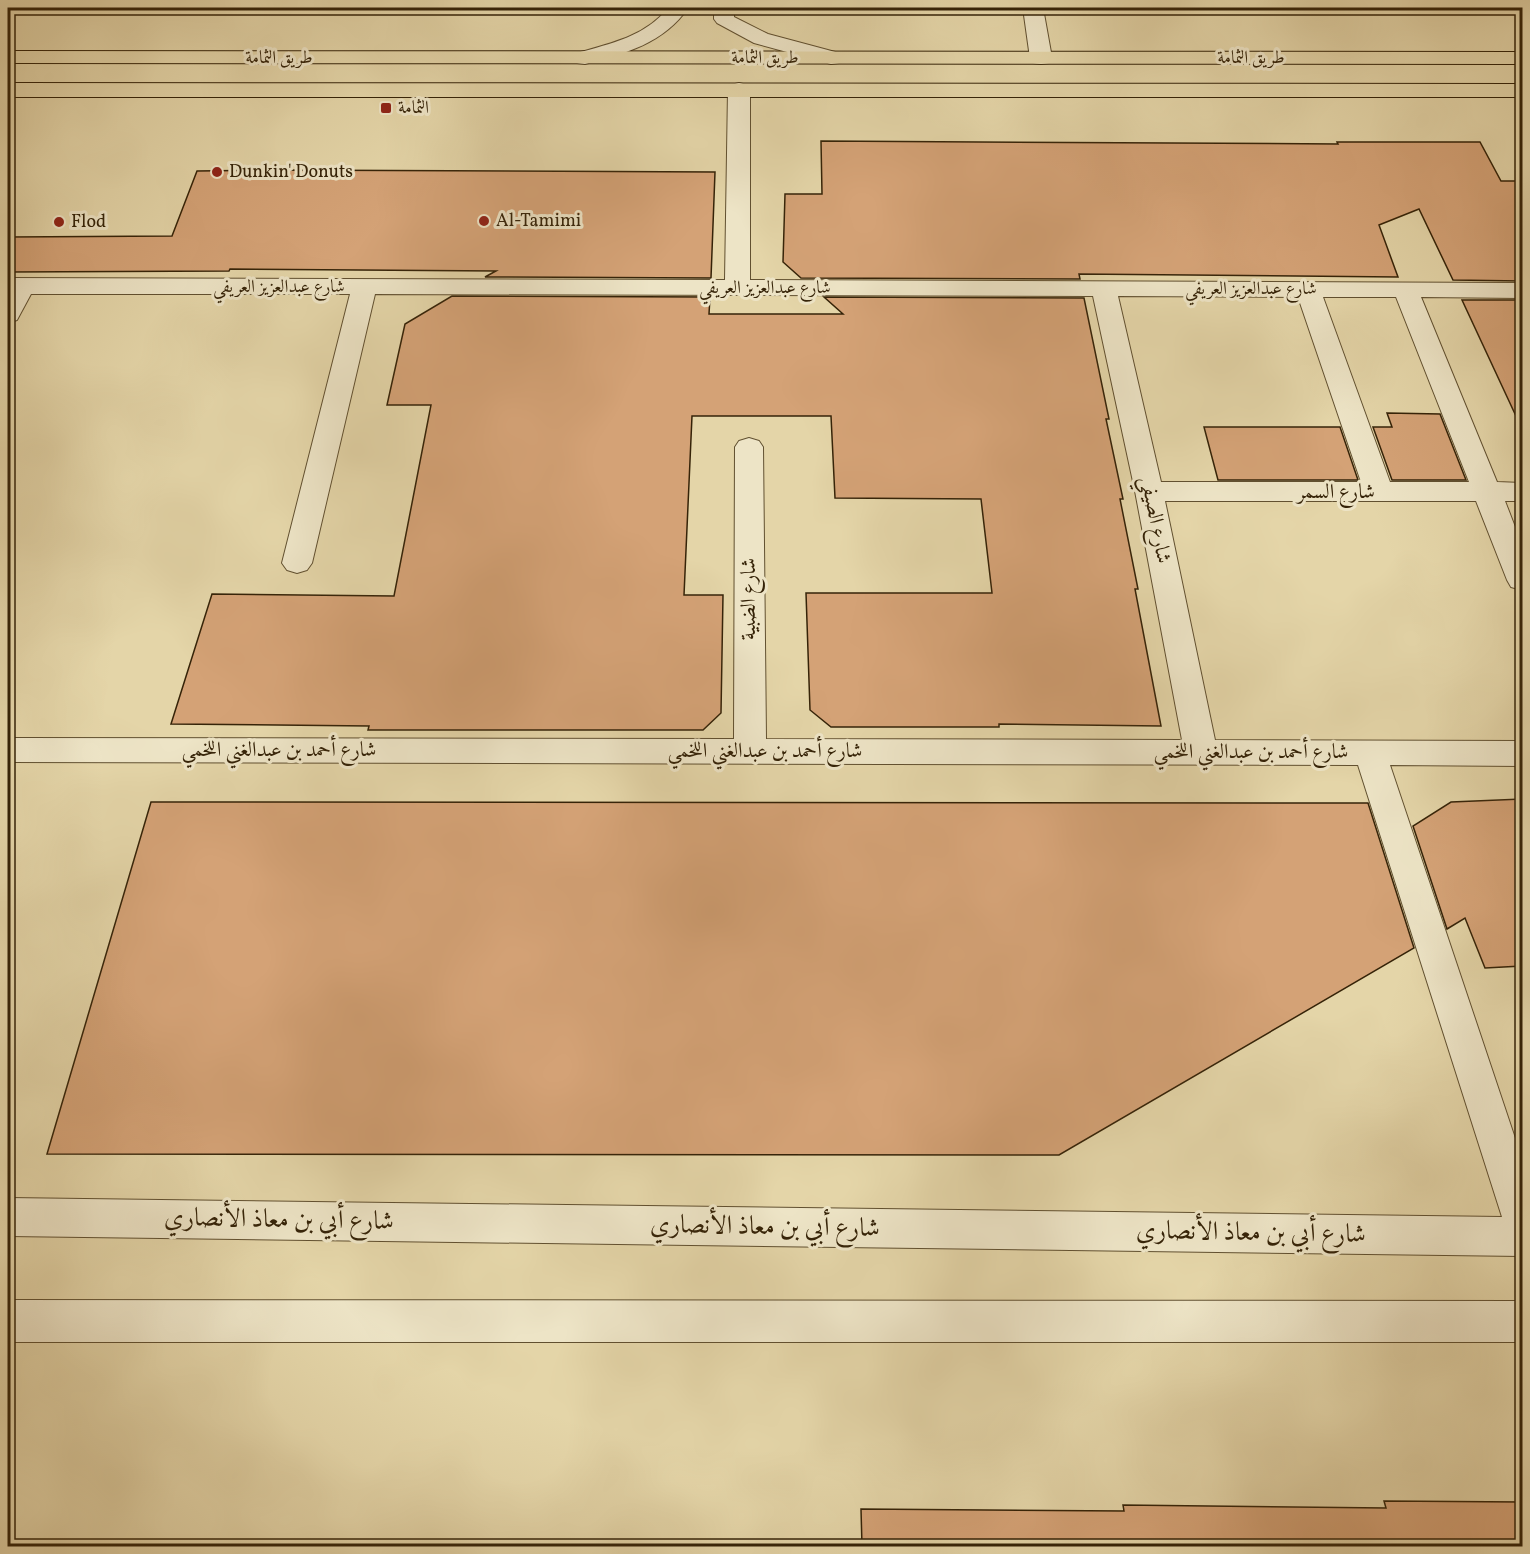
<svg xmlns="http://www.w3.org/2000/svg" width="1530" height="1554" font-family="Vollkorn,Amiri,serif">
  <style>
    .building { fill: #d4a276; stroke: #352308; stroke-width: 1.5 }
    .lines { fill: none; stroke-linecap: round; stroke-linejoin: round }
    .minor-casing { stroke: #615030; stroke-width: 2 }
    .major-casing { stroke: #352308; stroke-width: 2 }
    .minor { fill: #ede4c6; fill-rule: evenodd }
    .major { fill: #e4d5a8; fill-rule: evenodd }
    .poi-dot { fill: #8f2418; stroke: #ede4c6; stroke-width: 2 }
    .labels { text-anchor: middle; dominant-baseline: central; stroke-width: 6; stroke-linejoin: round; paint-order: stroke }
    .far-street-label { font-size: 18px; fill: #352308; stroke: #ede4c6 }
    .far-poi-label { font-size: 18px; fill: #352308; stroke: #ede4c6; text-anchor: start }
    .street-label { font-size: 21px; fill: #352308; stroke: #ede4c6 }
    .near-street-label { font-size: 26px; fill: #352308; stroke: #ede4c6 }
  </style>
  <rect width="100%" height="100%" fill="#e4d5a8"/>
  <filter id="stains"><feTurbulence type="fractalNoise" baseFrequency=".00333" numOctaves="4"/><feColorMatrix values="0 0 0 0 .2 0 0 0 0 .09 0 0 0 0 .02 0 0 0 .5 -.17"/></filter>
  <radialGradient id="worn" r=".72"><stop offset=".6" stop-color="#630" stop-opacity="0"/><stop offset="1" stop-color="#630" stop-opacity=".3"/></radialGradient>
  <path class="building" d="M 821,141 L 1338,144 L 1337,142 L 1480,142 L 1501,181 L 1522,181 L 1522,281 L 1453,280 L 1419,209 L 1379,225 L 1398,277 L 1079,274 L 1080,279 L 801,278 L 783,262 L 785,194 L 822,194 Z
    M 272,170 L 715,172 L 711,278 L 485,277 L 496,271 L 230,269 L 229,271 L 8,272 L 8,237 L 172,236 L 197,171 Z
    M 452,296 L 710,297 L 709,314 L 843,314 L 824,297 L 1084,298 L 1109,419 L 1106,419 L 1123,499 L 1120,499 L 1138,589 L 1135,589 L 1161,726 L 999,724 L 999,727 L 831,727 L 810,710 L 806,593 L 992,593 L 981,499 L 835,498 L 831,416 L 692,416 L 684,595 L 723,595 L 721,713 L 703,730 L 368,730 L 369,726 L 171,724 L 212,594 L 394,596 L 431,405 L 387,405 L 405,324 Z
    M 1462,300 L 1522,300 L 1522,429 Z
    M 1387,413 L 1440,414 L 1466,480 L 1392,480 L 1373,427 L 1392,427 Z
    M 1204,427 L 1340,427 L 1358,480 L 1218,480 Z
    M 1522,799 L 1522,966 L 1485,968 L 1465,918 L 1447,929 L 1413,826 L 1451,802 Z
    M 151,802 L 1368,803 L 1414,948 L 1059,1155 L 47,1154 Z
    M 1384,1501 L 1522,1502 L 1522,1546 L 862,1546 L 861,1509 L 1124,1511 L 1123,1505 L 1386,1508 Z"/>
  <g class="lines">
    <g class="minor-casing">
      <path id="minor" d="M 668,8 L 688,8 C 664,43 625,54 585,64 L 577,63 L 574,58 L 577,53 C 610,44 646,36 668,8 Z
        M 714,8 L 734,8 L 734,17 L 768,34 L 839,53 L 842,58 L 839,63 L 831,64 L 754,43 L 717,23 L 714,19 Z
        M 1023,8 L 1043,8 L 1052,58 L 1049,63 L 1041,64 L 1033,63 L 1030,58 Z
        M 739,83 L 747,85 L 750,90 L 750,280 L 1522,283 L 1522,298 L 1421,297 L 1497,482 L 1522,483 L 1522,501 L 1505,501 L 1522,545 L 1522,590 L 1511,587 L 1507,580 L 1476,501 L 1165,501 L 1215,740 L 1522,741 L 1522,766 L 1390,765 L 1522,1159 L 1522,1256 L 8,1236 L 8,1198 L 1502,1217 L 1358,765 L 8,762 L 8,738 L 734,739 L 735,447 L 739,441 L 749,438 L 759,441 L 763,447 L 766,739 L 1182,740 L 1135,491 L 1093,296 L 375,294 L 312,563 L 307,570 L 297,573 L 287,570 L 282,563 L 350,294 L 31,294 L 17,320 L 8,323 L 8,278 L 725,280 L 728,90 L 731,85 ZM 1118,296 L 1298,297 L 1361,482 L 1161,482 ZM 1323,297 L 1396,297 L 1469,482 L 1390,482 Z
        M 8,1300 L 1522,1301 L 1522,1342 L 8,1342 Z"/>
    </g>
    <g class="major-casing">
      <path id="major" d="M 8,51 L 1522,52 L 1522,64 L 8,63 Z
        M 8,83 L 1522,84 L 1522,97 L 8,97 Z"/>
    </g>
    <use href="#minor" class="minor"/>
    <use href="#major" class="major"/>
  </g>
  <g class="poi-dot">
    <rect x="380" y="102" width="12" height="12" rx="3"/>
    <circle cx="217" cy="172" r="6"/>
    <circle cx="484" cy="221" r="6"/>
    <circle cx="59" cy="222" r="6"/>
  </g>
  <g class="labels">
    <g class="far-street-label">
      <text x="279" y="58">طريق الثمامة</text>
      <text x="765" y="58">طريق الثمامة</text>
      <text x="1251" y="58">طريق الثمامة</text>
      <text x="279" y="287">شارع عبدالعزيز العريفي</text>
      <text x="765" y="288">شارع عبدالعزيز العريفي</text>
      <text x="1251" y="289">شارع عبدالعزيز العريفي</text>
    </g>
    <g class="far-poi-label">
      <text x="398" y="108">الثمامة</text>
      <text x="229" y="172">Dunkin' Donuts</text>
      <text x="496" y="221">Al-Tamimi</text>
      <text x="71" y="222">Flod</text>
    </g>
    <g class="street-label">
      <text x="1336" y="492">شارع السمر</text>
      <text transform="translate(1155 520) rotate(79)">شارع الصيفي</text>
      <text transform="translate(749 599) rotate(-90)">شارع الضبية</text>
      <text x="279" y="750">شارع أحمد بن عبدالغني اللخمي</text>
      <text x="765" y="751">شارع أحمد بن عبدالغني اللخمي</text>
      <text x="1251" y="752">شارع أحمد بن عبدالغني اللخمي</text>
    </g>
    <g class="near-street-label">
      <text transform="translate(279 1220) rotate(1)">شارع أبي بن معاذ الأنصاري</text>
      <text transform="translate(765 1227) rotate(1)">شارع أبي بن معاذ الأنصاري</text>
      <text transform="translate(1251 1233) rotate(1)">شارع أبي بن معاذ الأنصاري</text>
    </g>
  </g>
  <rect width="1530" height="1554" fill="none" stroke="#e4d5a8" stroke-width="30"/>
  <rect x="9" y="9" width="1512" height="1536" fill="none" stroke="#352308" stroke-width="3"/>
  <rect x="15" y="15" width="1500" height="1524" fill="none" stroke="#352308" stroke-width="1.5"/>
  <rect width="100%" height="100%" filter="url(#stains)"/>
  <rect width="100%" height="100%" fill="url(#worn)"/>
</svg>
